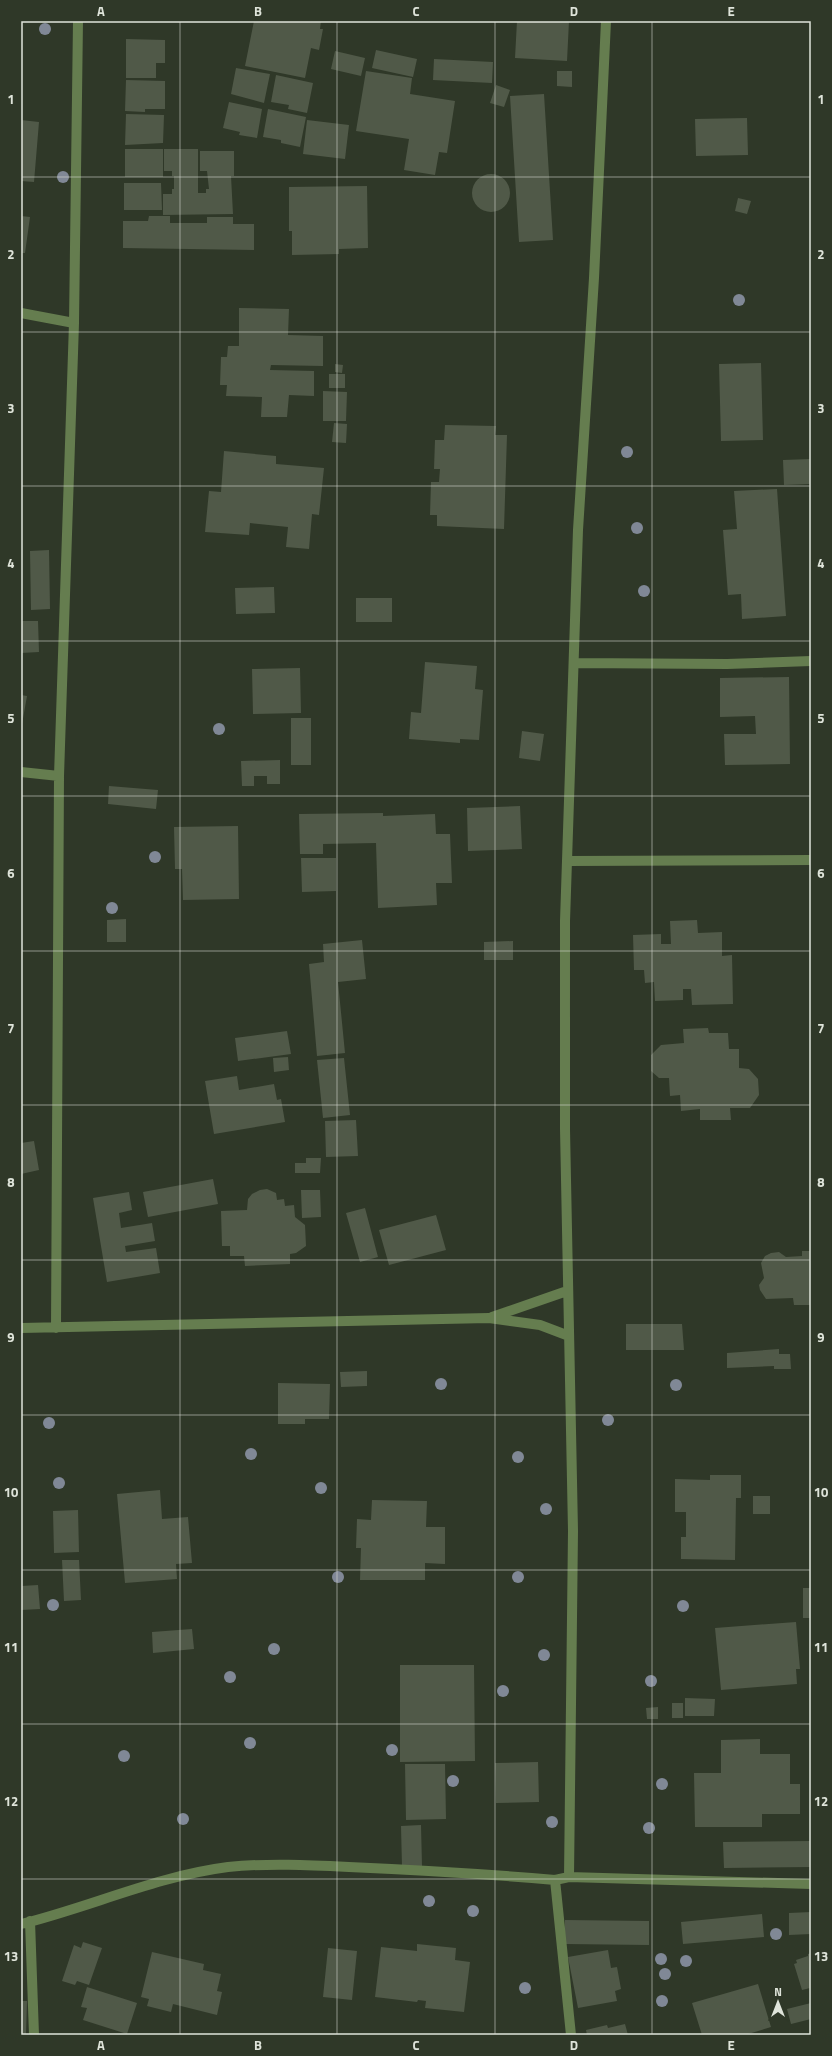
<svg xmlns="http://www.w3.org/2000/svg" width="832" height="2056" font-family="'Titillium Web',sans-serif">
  <style>
    .building { fill: #505948 }
    .lines { fill: none; stroke-linecap: round; stroke-linejoin: round }
    .minor { stroke: #657d4f; stroke-width: 10 }
    .tree { fill: #808896 }
    .grid { fill: none; stroke: #dfe4da; stroke-width: 1; stroke-opacity: 0.55 }
    .neatline { fill: none; stroke: #dfe4da; stroke-width: 1.5 }
    .grid-label { font-size: 13px; text-anchor: middle; font-weight: bold; fill: #dfe4da }
  </style>
  <rect width="100%" height="100%" fill="#2f3828"/>
  <path class="building" d="M 254,21 L 321,21 L 320,29 L 323,29 L 319,50 L 311,48 L 305,78 L 245,66 Z
    M 517,21 L 569,21 L 567,61 L 515,58 Z
    M 126,39 L 165,40 L 165,63 L 156,63 L 156,78 L 126,78 Z
    M 376,50 L 417,59 L 413,77 L 372,68 Z
    M 335,51 L 365,58 L 361,76 L 331,69 Z
    M 434,59 L 493,62 L 492,83 L 433,80 Z
    M 236,68 L 270,74 L 264,103 L 231,94 Z
    M 366,71 L 412,78 L 410,94 L 455,101 L 447,153 L 439,152 L 435,175 L 404,170 L 409,139 L 356,131 Z
    M 557,71 L 572,71 L 572,87 L 557,86 Z
    M 276,75 L 313,83 L 307,113 L 288,109 L 289,105 L 271,102 Z
    M 126,80 L 165,81 L 165,109 L 145,109 L 145,112 L 125,111 Z
    M 496,85 L 510,90 L 504,107 L 490,103 Z
    M 544,94 L 553,240 L 519,242 L 510,96 Z
    M 229,102 L 262,109 L 257,138 L 239,135 L 240,132 L 223,128 Z
    M 268,109 L 306,117 L 300,147 L 281,143 L 281,140 L 263,137 Z
    M 126,114 L 164,115 L 163,143 L 125,145 Z
    M 747,118 L 748,155 L 696,156 L 695,119 Z
    M 21,120 L 39,122 L 34,182 L 21,181 Z
    M 307,120 L 349,125 L 345,159 L 303,154 Z
    M 125,149 L 163,149 L 163,177 L 125,177 Z
    M 164,149 L 198,149 L 198,193 L 206,193 L 206,189 L 209,189 L 207,171 L 200,171 L 200,151 L 234,151 L 234,176 L 231,176 L 233,214 L 163,215 L 163,194 L 172,194 L 172,189 L 174,189 L 174,176 L 172,176 L 172,171 L 164,171 Z
    M472 193a19 19 0 1 1 38 0a19 19 0 1 1-38 0Z
    M 124,183 L 161,183 L 162,210 L 124,210 Z
    M 367,186 L 368,248 L 339,249 L 339,254 L 292,255 L 292,231 L 289,231 L 289,187 Z
    M 738,198 L 751,201 L 747,214 L 735,211 Z
    M 21,216 L 30,217 L 25,253 L 21,253 Z
    M 149,216 L 170,216 L 170,223 L 207,223 L 207,217 L 233,217 L 233,224 L 254,224 L 254,250 L 123,248 L 123,221 L 148,221 Z
    M 239,308 L 289,309 L 288,335 L 323,336 L 323,366 L 271,365 L 270,370 L 314,371 L 314,396 L 289,395 L 287,417 L 261,417 L 262,397 L 226,396 L 227,385 L 220,385 L 221,357 L 227,357 L 228,346 L 239,346 Z
    M 761,363 L 763,440 L 721,441 L 719,364 Z
    M 335,364 L 343,365 L 342,373 L 335,372 Z
    M 329,374 L 345,374 L 345,388 L 329,388 Z
    M 323,391 L 347,392 L 346,421 L 323,421 Z
    M 334,423 L 347,424 L 346,443 L 332,442 Z
    M 445,425 L 496,426 L 495,435 L 507,435 L 504,529 L 437,526 L 437,515 L 430,515 L 431,482 L 439,482 L 440,469 L 434,469 L 435,440 L 444,440 Z
    M 224,451 L 276,456 L 276,464 L 324,468 L 319,515 L 312,514 L 309,549 L 286,547 L 288,527 L 250,523 L 249,535 L 205,532 L 209,491 L 221,492 Z
    M 811,459 L 811,484 L 784,485 L 783,460 Z
    M 777,489 L 786,616 L 742,619 L 741,594 L 728,595 L 723,530 L 737,529 L 734,491 Z
    M 49,550 L 50,609 L 31,610 L 30,551 Z
    M 274,587 L 275,613 L 236,614 L 235,588 Z
    M 356,598 L 392,598 L 392,622 L 356,622 Z
    M 21,621 L 38,621 L 39,652 L 21,653 Z
    M 425,662 L 477,666 L 475,689 L 483,690 L 479,740 L 460,739 L 460,743 L 409,739 L 411,712 L 421,713 Z
    M 300,668 L 301,713 L 253,714 L 252,669 Z
    M 789,677 L 790,764 L 725,765 L 724,734 L 756,734 L 755,716 L 720,717 L 720,678 Z
    M 21,695 L 27,696 L 22,724 L 21,724 Z
    M 291,718 L 311,718 L 311,765 L 291,765 Z
    M 522,731 L 544,734 L 540,761 L 519,758 Z
    M 280,760 L 280,784 L 267,784 L 267,776 L 254,776 L 254,786 L 242,786 L 241,761 Z
    M 109,786 L 158,790 L 156,809 L 108,804 Z
    M 520,806 L 522,849 L 468,851 L 467,808 Z
    M 383,813 L 383,816 L 435,814 L 436,834 L 450,834 L 452,883 L 436,883 L 437,905 L 378,908 L 376,843 L 323,844 L 323,854 L 300,854 L 299,814 Z
    M 238,826 L 239,899 L 183,900 L 182,869 L 175,869 L 174,827 Z
    M 301,858 L 336,858 L 336,891 L 302,892 Z
    M 126,919 L 126,942 L 107,942 L 107,920 Z
    M 697,920 L 698,933 L 722,932 L 722,956 L 732,955 L 733,1004 L 692,1005 L 691,989 L 683,989 L 683,1000 L 655,1001 L 654,982 L 645,983 L 644,970 L 634,970 L 633,935 L 661,934 L 661,944 L 671,944 L 670,921 Z
    M 362,940 L 366,979 L 338,982 L 345,1053 L 317,1056 L 309,964 L 324,962 L 323,944 Z
    M 513,941 L 513,960 L 484,960 L 484,942 Z
    M 708,1028 L 709,1033 L 728,1033 L 729,1049 L 739,1049 L 739,1068 L 749,1069 L 758,1079 L 759,1095 L 750,1108 L 730,1108 L 731,1120 L 700,1120 L 700,1109 L 681,1111 L 680,1095 L 670,1096 L 669,1078 L 659,1078 L 651,1071 L 651,1055 L 661,1045 L 684,1043 L 683,1029 Z
    M 287,1031 L 291,1054 L 238,1061 L 235,1038 Z
    M 288,1057 L 289,1070 L 274,1072 L 273,1058 Z
    M 344,1058 L 350,1115 L 323,1118 L 317,1060 Z
    M 237,1076 L 239,1090 L 274,1084 L 277,1100 L 281,1099 L 285,1122 L 214,1134 L 205,1081 Z
    M 356,1120 L 358,1156 L 326,1157 L 325,1121 Z
    M 34,1141 L 39,1170 L 21,1174 L 21,1143 Z
    M 306,1158 L 321,1158 L 320,1173 L 295,1173 L 295,1163 L 306,1163 Z
    M 213,1179 L 218,1204 L 148,1217 L 143,1192 Z
    M 267,1189 L 276,1193 L 277,1200 L 284,1199 L 285,1206 L 294,1205 L 295,1217 L 305,1225 L 306,1246 L 296,1253 L 290,1254 L 290,1264 L 245,1266 L 244,1256 L 230,1256 L 230,1246 L 222,1246 L 221,1211 L 247,1210 L 248,1199 L 252,1194 L 260,1190 Z
    M 301,1190 L 320,1190 L 321,1217 L 302,1218 Z
    M 129,1192 L 132,1210 L 119,1213 L 121,1228 L 152,1223 L 155,1241 L 125,1246 L 126,1252 L 156,1248 L 160,1273 L 107,1282 L 93,1198 Z
    M 365,1208 L 378,1257 L 360,1262 L 346,1213 Z
    M 436,1215 L 446,1250 L 389,1265 L 379,1230 Z
    M 802,1251 L 811,1251 L 811,1305 L 794,1305 L 793,1298 L 766,1299 L 760,1290 L 759,1285 L 764,1278 L 761,1263 L 765,1256 L 771,1253 L 779,1252 L 786,1257 L 802,1256 Z
    M 626,1324 L 682,1324 L 684,1350 L 626,1350 Z
    M 779,1349 L 779,1354 L 790,1354 L 791,1369 L 774,1369 L 774,1366 L 727,1368 L 727,1353 Z
    M 367,1371 L 367,1386 L 341,1387 L 340,1372 Z
    M 278,1383 L 330,1384 L 329,1419 L 305,1419 L 305,1424 L 278,1424 Z
    M 710,1475 L 741,1475 L 741,1498 L 736,1498 L 735,1560 L 681,1559 L 681,1537 L 686,1537 L 686,1512 L 675,1512 L 675,1479 L 710,1480 Z
    M 160,1490 L 162,1519 L 188,1517 L 192,1563 L 176,1564 L 177,1579 L 125,1583 L 117,1494 Z
    M 753,1496 L 770,1496 L 770,1514 L 753,1514 Z
    M 372,1500 L 427,1501 L 426,1527 L 445,1527 L 445,1564 L 425,1563 L 425,1580 L 360,1580 L 361,1548 L 356,1548 L 357,1519 L 371,1520 Z
    M 78,1510 L 79,1552 L 54,1553 L 53,1511 Z
    M 62,1560 L 79,1560 L 81,1600 L 64,1601 Z
    M 38,1585 L 40,1609 L 21,1610 L 21,1586 Z
    M 803,1588 L 811,1588 L 811,1618 L 803,1618 Z
    M 796,1622 L 800,1669 L 796,1669 L 797,1684 L 721,1690 L 715,1628 Z
    M 192,1629 L 194,1649 L 153,1653 L 152,1632 Z
    M 400,1665 L 474,1665 L 475,1761 L 400,1762 Z
    M 685,1698 L 715,1699 L 714,1716 L 685,1716 Z
    M 672,1703 L 683,1703 L 683,1718 L 672,1718 Z
    M 658,1707 L 658,1719 L 647,1719 L 646,1708 Z
    M 760,1739 L 760,1754 L 790,1754 L 790,1784 L 800,1784 L 800,1814 L 762,1814 L 762,1827 L 695,1827 L 694,1773 L 721,1773 L 721,1740 Z
    M 538,1762 L 539,1802 L 496,1803 L 495,1763 Z
    M 405,1764 L 445,1764 L 446,1819 L 406,1820 Z
    M 421,1825 L 422,1866 L 402,1867 L 401,1826 Z
    M 811,1841 L 811,1867 L 724,1868 L 723,1842 Z
    M 811,1912 L 811,1934 L 789,1935 L 789,1913 Z
    M 762,1914 L 764,1937 L 683,1944 L 681,1922 Z
    M 565,1920 L 649,1921 L 649,1945 L 565,1944 Z
    M 83,1942 L 102,1948 L 89,1985 L 77,1981 L 75,1985 L 62,1981 L 74,1945 L 81,1948 Z
    M 417,1944 L 456,1948 L 455,1960 L 470,1962 L 464,2012 L 425,2008 L 426,2001 L 418,2000 L 417,2002 L 375,1997 L 381,1947 L 417,1951 Z
    M 328,1948 L 357,1951 L 352,2000 L 323,1997 Z
    M 608,1950 L 611,1968 L 617,1967 L 621,1989 L 615,1991 L 617,2001 L 578,2008 L 568,1957 Z
    M 152,1952 L 204,1964 L 203,1970 L 221,1974 L 217,1991 L 222,1992 L 217,2015 L 173,2004 L 171,2012 L 147,2006 L 149,1999 L 141,1997 Z
    M 811,1953 L 811,1991 L 810,1988 L 802,1990 L 794,1964 L 797,1963 L 796,1960 L 808,1956 L 808,1954 Z
    M 758,1984 L 771,2027 L 745,2035 L 702,2035 L 692,2003 Z
    M 87,1987 L 137,2003 L 127,2034 L 83,2020 L 87,2008 L 81,2007 Z
    M 21,2001 L 27,2001 L 26,2035 L 21,2035 Z
    M 811,2003 L 811,2019 L 791,2024 L 787,2009 Z
    M 625,2024 L 628,2035 L 587,2035 L 586,2030 L 607,2025 L 608,2028 Z"/>
  <g class="lines">
    <path class="minor" d="M 21,313 L 74,323
      M 574,663 L 727,664 L 811,661
      M 21,772 L 59,776
      M 567,861 L 811,860
      M 492,1317 L 567,1291
      M 21,1328 L 489,1318 L 540,1325 L 569,1336
      M 56,1328 L 59,776 L 74,323 L 78,21
      M 569,1877 L 573,1531 L 565,1129 L 565,921 L 578,530 L 594,278 L 606,21
      M 555,1880 L 571,2035
      M 30,1921 L 34,2035
      M 21,1924 C 90,1907 157,1876 228,1867 C 268,1863 309,1865 349,1867 C 418,1870 486,1874 555,1880 L 569,1877 L 811,1884"/>
  </g>
  <g class="tree">
    <circle cx="45" cy="29" r="6"/>
    <circle cx="63" cy="177" r="6"/>
    <circle cx="739" cy="300" r="6"/>
    <circle cx="627" cy="452" r="6"/>
    <circle cx="637" cy="528" r="6"/>
    <circle cx="644" cy="591" r="6"/>
    <circle cx="219" cy="729" r="6"/>
    <circle cx="155" cy="857" r="6"/>
    <circle cx="112" cy="908" r="6"/>
    <circle cx="441" cy="1384" r="6"/>
    <circle cx="676" cy="1385" r="6"/>
    <circle cx="608" cy="1420" r="6"/>
    <circle cx="49" cy="1423" r="6"/>
    <circle cx="251" cy="1454" r="6"/>
    <circle cx="518" cy="1457" r="6"/>
    <circle cx="59" cy="1483" r="6"/>
    <circle cx="321" cy="1488" r="6"/>
    <circle cx="546" cy="1509" r="6"/>
    <circle cx="338" cy="1577" r="6"/>
    <circle cx="518" cy="1577" r="6"/>
    <circle cx="53" cy="1605" r="6"/>
    <circle cx="683" cy="1606" r="6"/>
    <circle cx="274" cy="1649" r="6"/>
    <circle cx="544" cy="1655" r="6"/>
    <circle cx="230" cy="1677" r="6"/>
    <circle cx="651" cy="1681" r="6"/>
    <circle cx="503" cy="1691" r="6"/>
    <circle cx="250" cy="1743" r="6"/>
    <circle cx="392" cy="1750" r="6"/>
    <circle cx="124" cy="1756" r="6"/>
    <circle cx="453" cy="1781" r="6"/>
    <circle cx="662" cy="1784" r="6"/>
    <circle cx="183" cy="1819" r="6"/>
    <circle cx="552" cy="1822" r="6"/>
    <circle cx="649" cy="1828" r="6"/>
    <circle cx="429" cy="1901" r="6"/>
    <circle cx="473" cy="1911" r="6"/>
    <circle cx="776" cy="1934" r="6"/>
    <circle cx="661" cy="1959" r="6"/>
    <circle cx="686" cy="1961" r="6"/>
    <circle cx="665" cy="1974" r="6"/>
    <circle cx="525" cy="1988" r="6"/>
    <circle cx="662" cy="2001" r="6"/>
  </g>
  <path class="grid" d="M 180,21 L 180,2035M 337,21 L 337,2035M 495,21 L 495,2035M 652,21 L 652,2035M 21,177 L 811,177M 21,332 L 811,332M 21,486 L 811,486M 21,641 L 811,641M 21,796 L 811,796M 21,951 L 811,951M 21,1105 L 811,1105M 21,1260 L 811,1260M 21,1415 L 811,1415M 21,1570 L 811,1570M 21,1724 L 811,1724M 21,1879 L 811,1879"/>
  <rect width="832" height="2056" fill="none" stroke="#2f3828" stroke-width="44"/>
  <g transform="translate(778 2002)" stroke="#2f3828" stroke-width="3" paint-order="stroke">
  <path d="M0-3L7 15L0 10L-7 15Z" fill="#dfe4da"/>
  <text y="-6" font-size="11" font-weight="bold" text-anchor="middle" fill="#dfe4da">N</text>
  </g>
  <rect x="22" y="22" width="788" height="2012" class="neatline"/>
  <g class="grid-label">
    <text x="101" y="16">A</text>
    <text x="258" y="16">B</text>
    <text x="416" y="16">C</text>
    <text x="574" y="16">D</text>
    <text x="731" y="16">E</text>
    <text x="11" y="104">1</text>
    <text x="821" y="104">1</text>
    <text x="11" y="259">2</text>
    <text x="821" y="259">2</text>
    <text x="11" y="413">3</text>
    <text x="821" y="413">3</text>
    <text x="11" y="568">4</text>
    <text x="821" y="568">4</text>
    <text x="11" y="723">5</text>
    <text x="821" y="723">5</text>
    <text x="11" y="878">6</text>
    <text x="821" y="878">6</text>
    <text x="11" y="1033">7</text>
    <text x="821" y="1033">7</text>
    <text x="11" y="1187">8</text>
    <text x="821" y="1187">8</text>
    <text x="11" y="1342">9</text>
    <text x="821" y="1342">9</text>
    <text x="11" y="1497">10</text>
    <text x="821" y="1497">10</text>
    <text x="11" y="1652">11</text>
    <text x="821" y="1652">11</text>
    <text x="11" y="1806">12</text>
    <text x="821" y="1806">12</text>
    <text x="11" y="1961">13</text>
    <text x="821" y="1961">13</text>
    <text x="101" y="2050">A</text>
    <text x="258" y="2050">B</text>
    <text x="416" y="2050">C</text>
    <text x="574" y="2050">D</text>
    <text x="731" y="2050">E</text>
  </g>
</svg>
